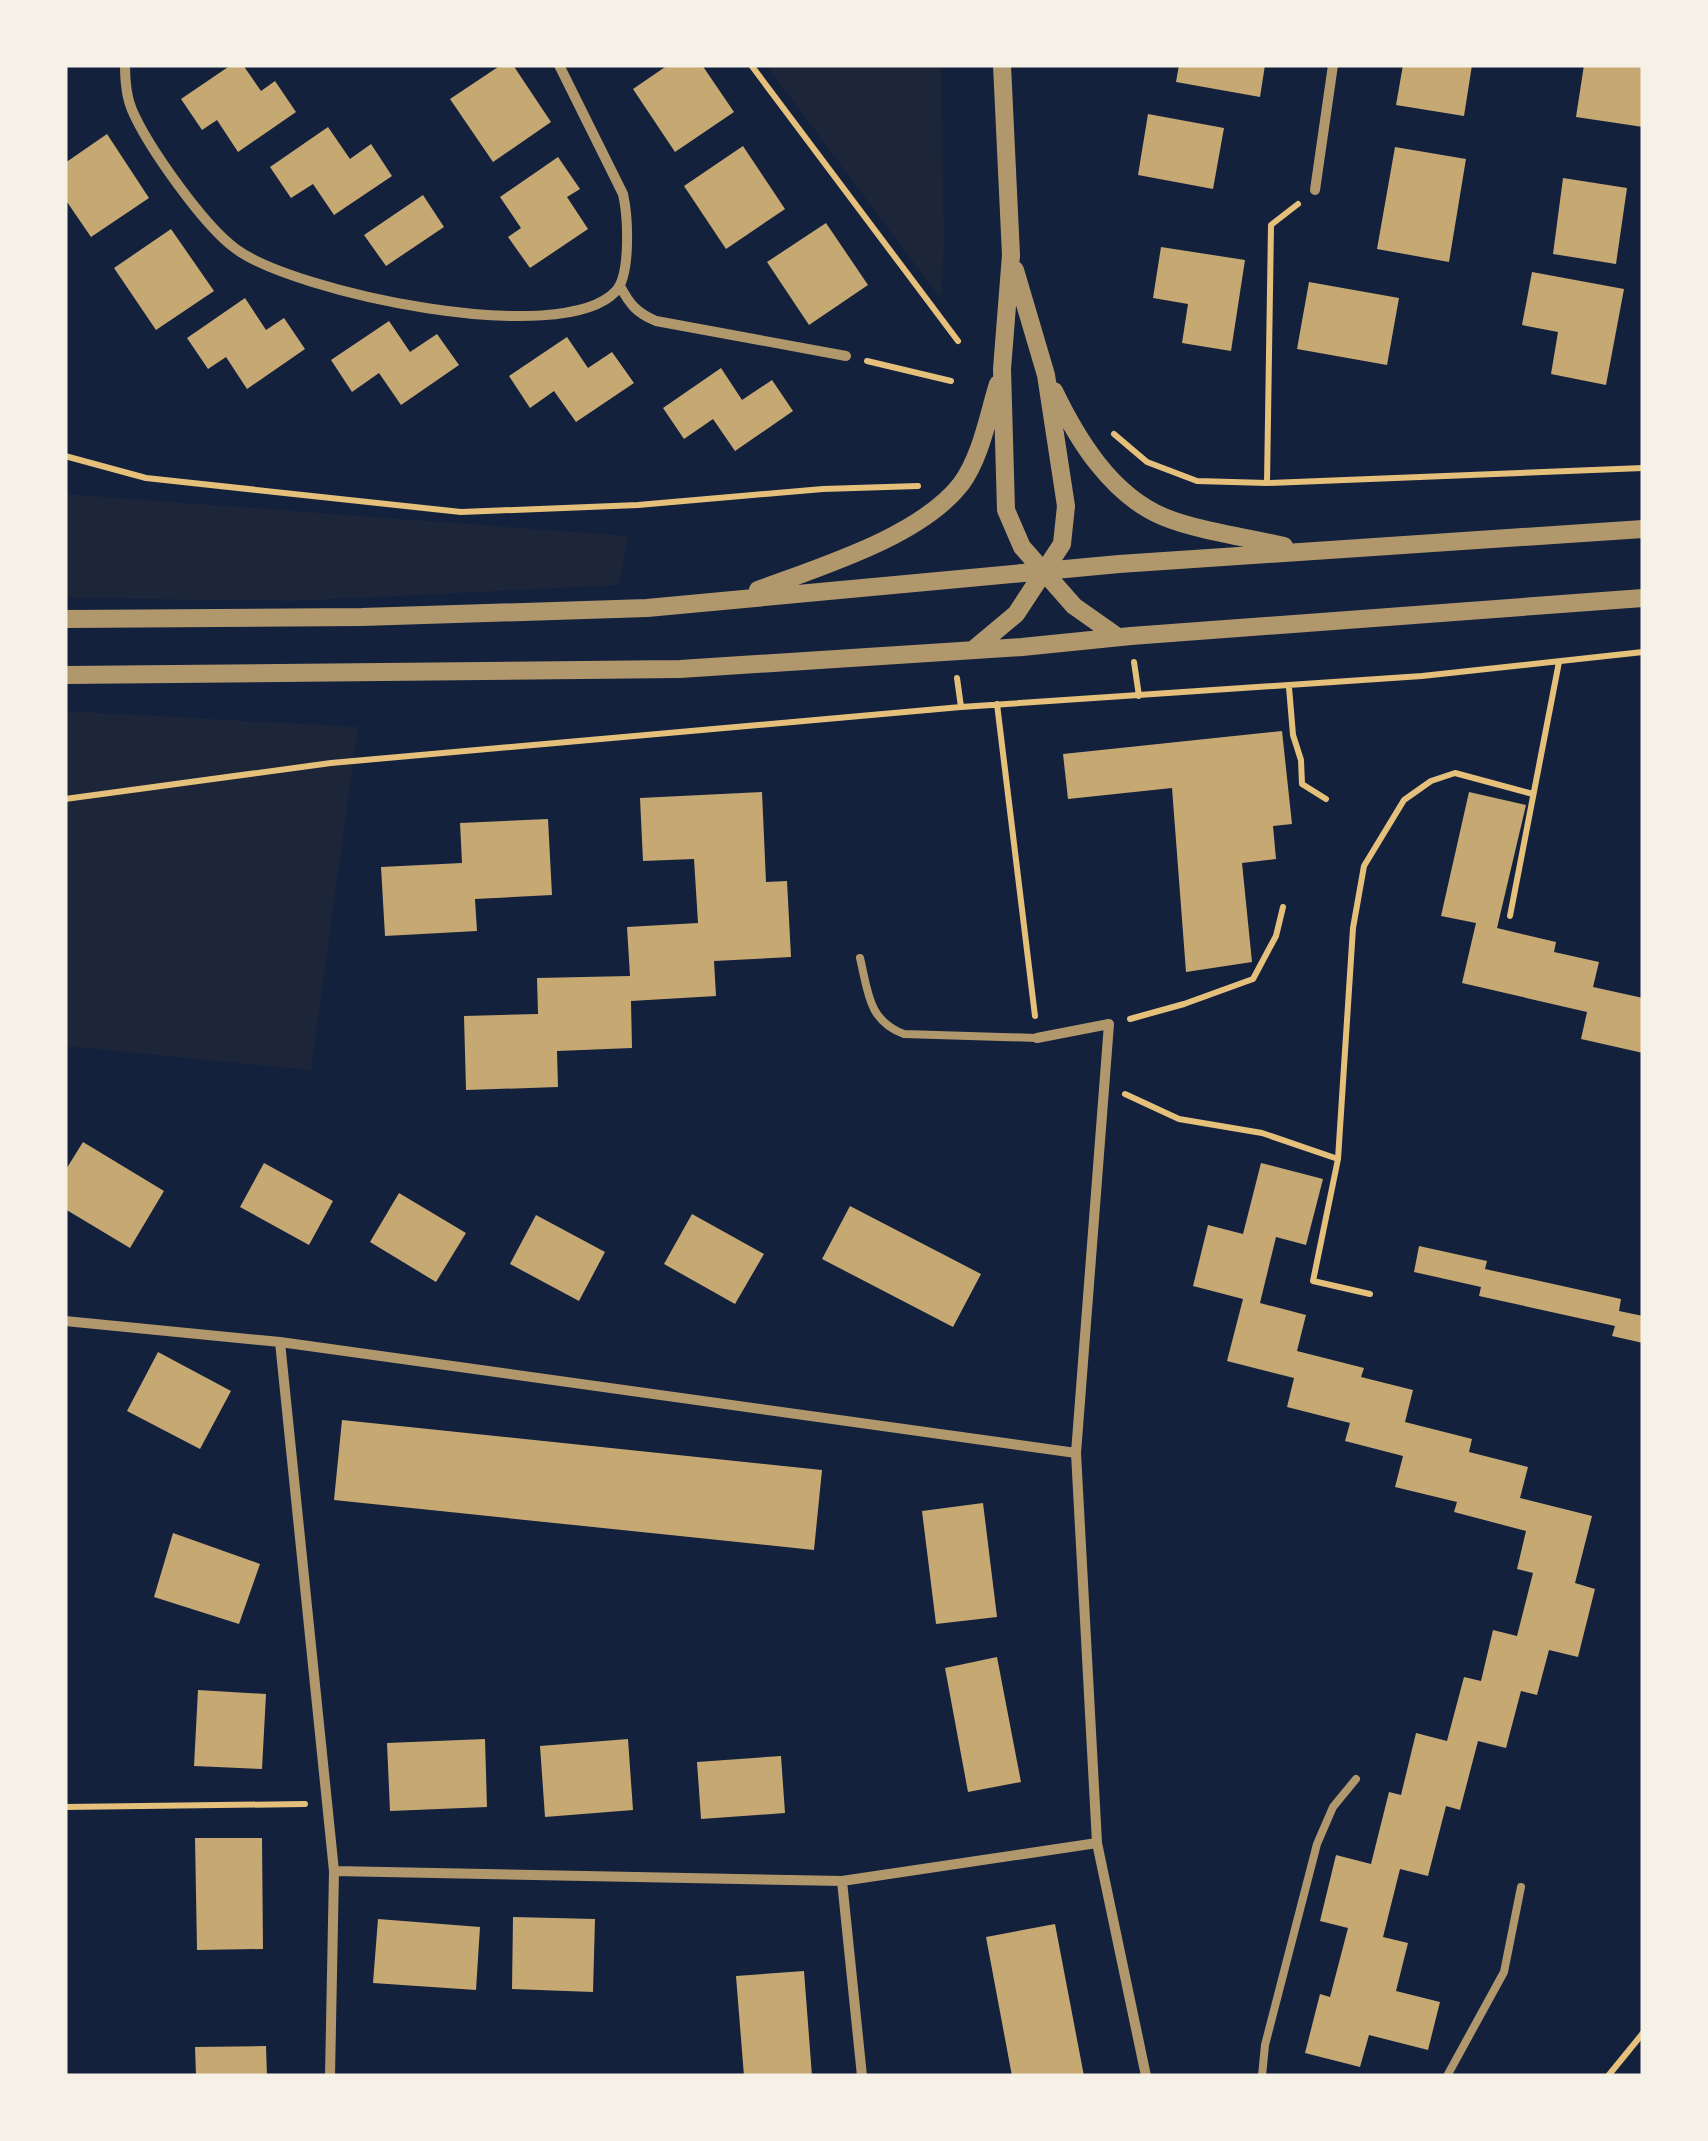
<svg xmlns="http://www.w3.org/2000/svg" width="1708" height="2141" font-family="Rubik,sans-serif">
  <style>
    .green { fill: #1d2539 }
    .building { fill: #c6a872 }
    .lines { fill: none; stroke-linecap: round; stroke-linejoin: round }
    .path { stroke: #e5c07b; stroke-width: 6 }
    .service { stroke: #b1986c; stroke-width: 8 }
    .minor { stroke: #b1986c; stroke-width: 10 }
    .tertiary { stroke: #b1986c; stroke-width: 18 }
  </style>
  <rect width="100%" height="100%" fill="#14213d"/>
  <path class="green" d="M 766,65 L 941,65 L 944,242 L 941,299 Z
    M 65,494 L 628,536 L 619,585 L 295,601 L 65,598 Z
    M 65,711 L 358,727 L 311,1070 L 65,1046 Z"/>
  <path class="building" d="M 231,65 L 243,65 L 261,91 L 275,81 L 296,112 L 238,152 L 217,120 L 202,130 L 181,99 Z
    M 501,65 L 513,65 L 551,122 L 493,162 L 450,99 Z
    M 668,65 L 702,65 L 734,112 L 675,152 L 633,89 Z
    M 1179,65 L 1265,65 L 1260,97 L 1176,82 Z
    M 1403,65 L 1472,65 L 1464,116 L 1396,105 Z
    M 1584,65 L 1643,65 L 1643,127 L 1576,117 Z
    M 1148,114 L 1224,128 L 1213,189 L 1138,175 Z
    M 328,127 L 350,159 L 371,144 L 392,176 L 334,215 L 313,184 L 291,198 L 270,167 Z
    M 107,134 L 149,198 L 91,237 L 65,199 L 65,163 Z
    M 743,146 L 785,209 L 726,249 L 684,186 Z
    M 1395,147 L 1466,159 L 1449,262 L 1377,249 Z
    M 558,157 L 580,189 L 567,197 L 588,229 L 530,268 L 508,237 L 521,228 L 500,197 Z
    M 1563,178 L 1627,188 L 1616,264 L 1553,254 Z
    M 423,195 L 444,227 L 386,266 L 364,235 Z
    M 826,223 L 868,285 L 809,325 L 767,262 Z
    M 171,229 L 214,291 L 156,330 L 114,268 Z
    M 1161,247 L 1245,260 L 1231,351 L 1182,343 L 1188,304 L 1153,298 Z
    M 1532,272 L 1624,289 L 1606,385 L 1551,374 L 1558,332 L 1522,325 Z
    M 1309,282 L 1399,298 L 1387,365 L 1297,349 Z
    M 245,298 L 266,330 L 284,318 L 305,349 L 247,389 L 226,357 L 208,369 L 187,338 Z
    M 389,321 L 410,352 L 437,334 L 459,365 L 401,405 L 379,373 L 352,392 L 331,360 Z
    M 567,337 L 588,368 L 612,352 L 634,383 L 576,422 L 554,391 L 530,408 L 509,376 Z
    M 721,368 L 742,400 L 772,380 L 793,411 L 735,451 L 713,419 L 684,439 L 663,408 Z
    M 1282,731 L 1292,824 L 1273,826 L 1276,859 L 1242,863 L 1252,962 L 1186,972 L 1172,788 L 1068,799 L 1063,754 Z
    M 762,792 L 766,882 L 787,881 L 791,957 L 714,961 L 716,996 L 631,1001 L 632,1048 L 557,1051 L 558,1087 L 466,1090 L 464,1016 L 538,1014 L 537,978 L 630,976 L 627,927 L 698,923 L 694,859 L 643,861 L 640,798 Z
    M 1469,792 L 1526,805 L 1497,928 L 1556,942 L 1554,952 L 1599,962 L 1593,987 L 1643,998 L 1643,1053 L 1581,1039 L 1587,1012 L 1462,983 L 1476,923 L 1441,916 Z
    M 548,819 L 552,895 L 475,899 L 477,931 L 385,936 L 381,867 L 462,863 L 460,823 Z
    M 83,1142 L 164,1191 L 130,1248 L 65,1209 L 65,1171 Z
    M 264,1163 L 333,1201 L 309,1245 L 240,1207 Z
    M 1261,1163 L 1323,1179 L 1306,1245 L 1276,1237 L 1260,1303 L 1306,1315 L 1297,1351 L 1364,1368 L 1361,1377 L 1413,1390 L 1405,1422 L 1472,1439 L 1469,1452 L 1528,1467 L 1520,1498 L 1592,1516 L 1575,1583 L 1595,1589 L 1578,1657 L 1549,1650 L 1537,1695 L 1521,1691 L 1506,1748 L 1478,1741 L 1460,1810 L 1446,1806 L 1428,1876 L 1400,1869 L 1383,1937 L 1408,1943 L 1396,1991 L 1440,2002 L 1428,2050 L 1369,2035 L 1360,2067 L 1305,2053 L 1320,1994 L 1330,1997 L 1348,1928 L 1320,1921 L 1336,1855 L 1371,1864 L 1389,1792 L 1401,1795 L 1416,1733 L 1447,1741 L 1464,1677 L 1481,1681 L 1493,1630 L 1517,1636 L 1533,1573 L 1517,1569 L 1526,1531 L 1454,1512 L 1457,1502 L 1395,1487 L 1403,1456 L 1345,1441 L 1350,1423 L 1287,1407 L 1294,1378 L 1227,1361 L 1243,1299 L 1193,1286 L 1208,1225 L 1243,1234 Z
    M 399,1193 L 466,1233 L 436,1282 L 370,1242 Z
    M 850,1206 L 981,1274 L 953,1327 L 822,1259 Z
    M 692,1214 L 764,1254 L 735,1304 L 664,1264 Z
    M 536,1215 L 605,1252 L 579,1301 L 510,1264 Z
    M 1419,1246 L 1487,1261 L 1485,1269 L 1621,1299 L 1619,1311 L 1643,1316 L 1643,1343 L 1612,1336 L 1615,1326 L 1479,1296 L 1481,1287 L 1414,1272 Z
    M 158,1352 L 231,1391 L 200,1449 L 127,1411 Z
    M 342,1420 L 822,1470 L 814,1550 L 334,1500 Z
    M 983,1503 L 997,1617 L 936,1624 L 922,1511 Z
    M 173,1533 L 260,1564 L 239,1624 L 154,1597 Z
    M 997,1657 L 1021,1782 L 968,1792 L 945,1668 Z
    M 198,1690 L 266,1694 L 262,1769 L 194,1766 Z
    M 485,1739 L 487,1807 L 390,1811 L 387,1743 Z
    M 628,1739 L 633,1810 L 545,1817 L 540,1746 Z
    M 781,1756 L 785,1813 L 701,1819 L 697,1762 Z
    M 195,1838 L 262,1838 L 263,1949 L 197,1950 Z
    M 513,1917 L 595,1919 L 593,1992 L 512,1989 Z
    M 378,1919 L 480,1927 L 476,1990 L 373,1983 Z
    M 1055,1924 L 1084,2076 L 1012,2076 L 986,1937 Z
    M 804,1971 L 812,2076 L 744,2076 L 736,1976 Z
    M 266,2046 L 267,2076 L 196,2076 L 195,2047 Z"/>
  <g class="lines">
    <path class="path" d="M 751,65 L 958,341
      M 867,361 L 951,381
      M 1114,434 L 1147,462 L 1197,481 L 1267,483 L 1643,468
      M 65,456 L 146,478 L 461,512 L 638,505 L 823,489 L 918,486
      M 1267,483 L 1271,225 L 1298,204
      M 1134,662 L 1139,696
      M 957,678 L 961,707
      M 1289,687 L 1293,735 L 1301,760 L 1302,784 L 1326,799
      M 997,704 L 1035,1016
      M 65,799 L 331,763 L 961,707 L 1422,676 L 1643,652
      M 1510,916 L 1559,662
      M 1130,1019 L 1184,1004 L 1253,979 L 1276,936 L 1283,907
      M 1125,1094 L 1179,1119 L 1262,1133 L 1338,1159 L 1313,1281 L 1370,1294
      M 1338,1159 L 1353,928 L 1364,866 L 1404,800 L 1431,781 L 1455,773 L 1533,794
      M 65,1807 L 305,1804
      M 1608,2076 L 1643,2033"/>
    <path class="service" d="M 860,958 C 868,991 868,1021 904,1034 L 1037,1038
      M 1262,2076 L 1265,2045 L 1317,1844 L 1333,1807 L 1356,1779
      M 1447,2076 L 1504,1972 L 1521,1887"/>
    <path class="minor" d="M 125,65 C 125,80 126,96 132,110 C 148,147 204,226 236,249 C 294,292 562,350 616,291 C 631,274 628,216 623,194 L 559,65
      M 1315,190 L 1333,65
      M 620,286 C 630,305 637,313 656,321 L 846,356
      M 1037,1038 L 1109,1024 L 1076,1453 L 1097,1843 L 1146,2076
      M 65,1321 L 280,1342 L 1076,1453
      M 280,1342 L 334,1871 L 330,2076
      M 334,1871 L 842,1881 L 1097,1843
      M 842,1881 L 862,2076"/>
    <path class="tertiary" d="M 1002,65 L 1011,255 L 1002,369 L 1006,510 L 1022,547 L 1074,606 L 1118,637
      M 1054,391 C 1077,439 1111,495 1164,517 C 1195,530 1249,538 1284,546
      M 758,590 C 819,567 920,537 961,484 C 981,457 988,416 998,384
      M 65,619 L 362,617 L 647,608 L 1119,564 L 1643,529
      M 973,650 L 1016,614 L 1062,544 L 1066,506 L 1046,375 L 1015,270
      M 65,675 L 680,669 L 1022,647 L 1131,636 L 1643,598"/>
  </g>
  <rect width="1708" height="2141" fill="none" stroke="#f6f1e7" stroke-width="135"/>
</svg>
